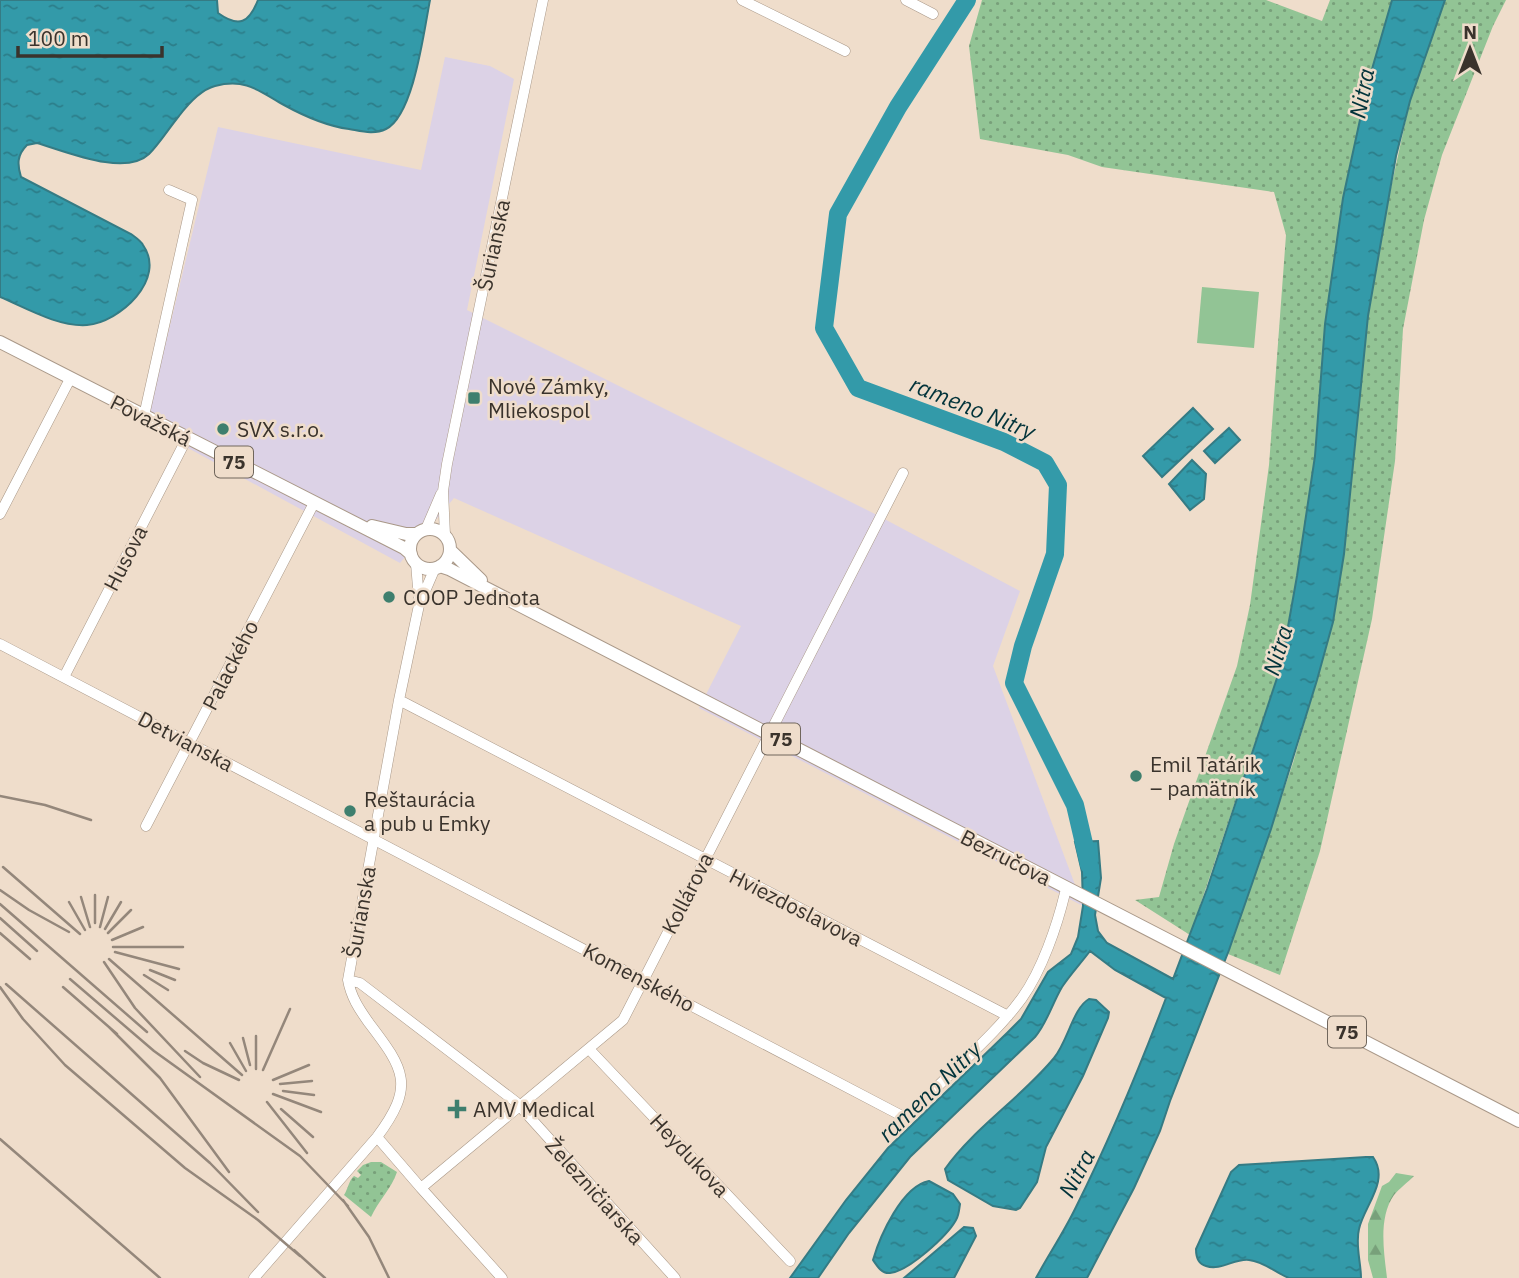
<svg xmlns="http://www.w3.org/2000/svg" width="1519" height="1278" font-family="'IBM Plex Sans',sans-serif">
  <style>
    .industrial { fill: #dcd2e6 }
    .grass { fill: url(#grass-dots) }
    .forest { fill: url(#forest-firs) }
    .pitch { fill: #92c495 }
    .water { fill: url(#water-ripples); stroke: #357b84; stroke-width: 2 }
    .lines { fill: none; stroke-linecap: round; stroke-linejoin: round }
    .river { stroke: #339aa9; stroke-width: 18 }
    .minor-casing { stroke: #a99888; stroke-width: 11 }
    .major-casing { stroke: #a99888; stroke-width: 14 }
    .minor { stroke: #fff; stroke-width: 10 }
    .major { stroke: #fff; stroke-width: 12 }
    .rail { stroke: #94877b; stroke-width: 2.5 }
    .poi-dot { fill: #3e7f6e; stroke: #efddcb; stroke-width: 2.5 }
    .labels { text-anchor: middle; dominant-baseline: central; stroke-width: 5; stroke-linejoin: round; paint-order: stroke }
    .shield { fill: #efddcb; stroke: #70665c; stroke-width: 2 }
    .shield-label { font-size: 19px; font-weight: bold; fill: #3a332c }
    .street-label { font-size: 21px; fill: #3a332c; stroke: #efddcb }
    .poi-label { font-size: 21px; fill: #3a332c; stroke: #efddcb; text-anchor: start }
    .water-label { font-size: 23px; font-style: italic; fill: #02333a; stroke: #efddcb }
  </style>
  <defs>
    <pattern id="grass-dots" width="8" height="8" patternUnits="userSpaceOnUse" patternTransform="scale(1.75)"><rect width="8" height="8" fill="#92c495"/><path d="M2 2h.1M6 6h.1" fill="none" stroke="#78a07a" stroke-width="1.8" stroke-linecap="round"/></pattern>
    <pattern id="forest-firs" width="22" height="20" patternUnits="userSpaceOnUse" patternTransform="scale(1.75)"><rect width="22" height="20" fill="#92c495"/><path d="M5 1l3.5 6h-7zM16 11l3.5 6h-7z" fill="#78a07a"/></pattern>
    <pattern id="water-ripples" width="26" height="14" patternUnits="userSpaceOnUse" patternTransform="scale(1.75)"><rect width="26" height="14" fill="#339aa9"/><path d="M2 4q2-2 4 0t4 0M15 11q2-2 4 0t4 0" fill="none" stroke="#2c7e8a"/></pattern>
  </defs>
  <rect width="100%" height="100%" fill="#efddcb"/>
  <path class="industrial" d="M 445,57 L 490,66 L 514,79 L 467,310 L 875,514 L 1020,591 L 993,666 L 1083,906 L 699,708 L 741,626 L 454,498 L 400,563 L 153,429 L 149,412 L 218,127 L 421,170 Z"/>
  <path class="grass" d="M 982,0 L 1266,0 L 1322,21 L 1330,0 L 1392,0 L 1368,83 L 1343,198 L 1325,324 L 1315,456 L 1297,576 L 1281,666 L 1190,935 L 1135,900 L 1159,897 L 1174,844 L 1237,666 L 1250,605 L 1269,465 L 1286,235 L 1274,192 L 1102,167 L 1068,155 L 980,139 L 969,46 Z
    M 1445,0 L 1506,0 L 1493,26 L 1442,155 L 1424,220 L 1403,329 L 1395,461 L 1372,619 L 1320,851 L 1280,975 L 1228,954 L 1293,763 L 1333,622 L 1344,554 L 1368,316 L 1383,224 L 1410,101 Z
    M 371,1162 L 381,1162 L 397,1172 C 392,1188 378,1201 371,1217 L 344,1195 C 348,1189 349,1180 354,1176 L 358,1178 L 361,1175 L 357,1171 L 363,1165 Z"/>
  <path class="forest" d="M 1396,1173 L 1414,1176 C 1408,1182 1399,1189 1394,1195 C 1378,1218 1384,1252 1387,1278 L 1373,1278 L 1368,1260 L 1368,1224 L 1382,1186 L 1389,1182 Z"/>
  <path class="pitch" d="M 1202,287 L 1259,292 L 1254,348 L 1197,343 Z"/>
  <path class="water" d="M 0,0 L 217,0 L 218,13 C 239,28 249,23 258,0 L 430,0 C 424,30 414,115 386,129 C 374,135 361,131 349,129 C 327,126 304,116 284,105 C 259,91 246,78 215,86 C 200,90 188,104 179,116 C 169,128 160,143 149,154 C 125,177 65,151 37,143 L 27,145 C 17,155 17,164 21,177 L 131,234 C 135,237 141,241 143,245 C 167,279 120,322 87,325 C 58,327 26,308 0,297 Z
    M 1392,0 L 1445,0 L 1410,101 L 1396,156 L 1368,316 L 1344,554 L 1333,622 L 1317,680 L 1271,829 L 1229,950 L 1170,1101 L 1160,1131 L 1134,1188 L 1087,1278 L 1036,1278 C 1049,1254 1064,1232 1076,1207 C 1110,1139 1139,1069 1166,998 L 1115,970 L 1090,951 C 1081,963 1070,975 1062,987 C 1052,1004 1047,1023 1035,1037 L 910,1157 L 849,1233 L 818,1278 L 790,1278 L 846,1200 L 888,1148 L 1007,1033 L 1021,1019 L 1048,972 L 1071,954 L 1078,937 L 1083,906 L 1082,872 L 1075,842 L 1098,841 L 1101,878 L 1095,915 L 1098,931 L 1107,943 L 1173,979 L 1207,889 L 1281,666 L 1297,576 L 1315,456 L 1325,324 L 1343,198 L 1368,83 Z
    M 1193,408 L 1213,429 L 1162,477 L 1143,456 Z
    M 1229,428 L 1240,440 L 1215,463 L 1204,451 Z
    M 1192,460 L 1206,474 L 1204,499 L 1190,510 L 1169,484 Z
    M 1089,999 L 1096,1000 L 1109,1012 L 1108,1018 L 1083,1076 L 1046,1147 L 1037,1182 L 1020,1208 L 1016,1210 L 993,1206 L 948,1180 L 945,1169 C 975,1127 1021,1098 1054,1058 C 1068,1041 1073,1008 1089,999 Z
    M 1366,1157 L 1373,1157 C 1390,1181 1364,1206 1359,1229 C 1355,1245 1361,1262 1361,1278 C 1347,1278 1299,1278 1289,1278 C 1276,1273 1265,1262 1249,1260 C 1235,1258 1221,1271 1206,1266 C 1198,1264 1196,1257 1196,1249 L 1231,1172 L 1239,1165 Z
    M 929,1181 L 953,1194 L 960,1204 C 959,1210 959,1215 956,1220 C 947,1236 909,1271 890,1273 C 882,1274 877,1266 873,1260 C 880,1236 902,1186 929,1181 Z
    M 964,1227 L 973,1228 L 976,1236 L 954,1278 L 904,1278 Z"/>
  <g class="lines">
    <path class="river" d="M 967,0 L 898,107 L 838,214 L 824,328 L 858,388 L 1004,442 L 1045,463 L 1058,485 L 1055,554 L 1023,646 L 1014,683 L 1075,805 L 1089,865"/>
    <g class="minor-casing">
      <path id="minor" d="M 742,0 L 845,51
        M 906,0 L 933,14
        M 144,416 L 192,200 L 169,190
        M 0,514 L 70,379
        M 426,529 L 441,494
        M 445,535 L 443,491 L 447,464 L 543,0
        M 416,563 L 419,600
        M 0,644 L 904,1117
        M 64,677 L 187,438
        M 399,700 L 1008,1016
        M 146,826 L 314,503
        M 348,980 L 360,983 L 516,1102 L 675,1278
        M 589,1049 L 790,1261
        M 936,1088 C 965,1059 998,1031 1022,998 C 1042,970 1057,926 1065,893
        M 377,1137 L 421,1188 L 623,1020 L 903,473
        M 421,1188 L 502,1278
        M 254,1278 L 377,1137 C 415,1086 405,1070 369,1023 C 359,1009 351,997 348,980 L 399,700 L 419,605 L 435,568"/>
    </g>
    <g class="major-casing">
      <path id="major" d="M 0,342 L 404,548 L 411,554
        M 372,526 L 406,534 L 416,534
        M410 549a20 20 0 1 1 40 0a20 20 0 1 1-40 0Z
        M 450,550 L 481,580
        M 440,566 L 449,569 L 1519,1121"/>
    </g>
    <use href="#minor" class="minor"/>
    <use href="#major" class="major"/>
    <path class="rail" d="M 0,796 L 45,805 L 91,820
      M 3,867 L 80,934
      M 0,890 L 29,910 L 69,932
      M 81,897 L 90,927
      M 69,902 L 85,930
      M 0,904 L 147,1032
      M 0,918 L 37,951
      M 95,923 L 95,895
      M 100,927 L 108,897
      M 105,929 L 121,902
      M 0,933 L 30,959
      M 108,933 L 131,910
      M 112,940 L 143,927
      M 113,947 L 183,947
      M 115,952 L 179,969
      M 109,959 L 242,1075
      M 104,962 L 135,1008 L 200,1077
      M 150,970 L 175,980
      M 144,975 L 168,990
      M 70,979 L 154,1051 L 300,1156 L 348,1206
      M 6,984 L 210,1163 L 258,1212
      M 0,987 L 23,1019 L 65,1065 L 185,1168 L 258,1220 L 300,1256
      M 63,987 L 117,1034
      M 109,1027 L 160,1078 L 229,1172
      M 243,1038 L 250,1065
      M 230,1043 L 246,1071
      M 185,1051 L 203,1063 L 239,1080
      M 256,1069 L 256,1036
      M 263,1070 L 290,1009
      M 273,1080 L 309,1065
      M 280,1084 L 312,1081
      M 283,1091 L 314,1095
      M 273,1094 L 321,1112
      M 267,1102 L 307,1153
      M 281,1109 L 313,1137
      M 0,1139 L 160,1278
      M 343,1200 L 369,1237 L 389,1278
      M 294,1250 L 325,1278"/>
  </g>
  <g class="poi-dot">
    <rect x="467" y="391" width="14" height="14" rx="3.5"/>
    <circle cx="223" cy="429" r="7"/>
    <circle cx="389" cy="597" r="7"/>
    <circle cx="1136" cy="776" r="7"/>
    <circle cx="350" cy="811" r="7"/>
    <path d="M453.5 1098.5h7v7h7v7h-7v7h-7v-7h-7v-7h7z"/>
  </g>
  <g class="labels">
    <g class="shield">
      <rect x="215" y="446.5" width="38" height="31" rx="5"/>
      <rect x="762" y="723.5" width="38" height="31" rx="5"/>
      <rect x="1328" y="1016.5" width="38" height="31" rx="5"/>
    </g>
    <g class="shield-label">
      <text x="234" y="462">75</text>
      <text x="781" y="739">75</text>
      <text x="1347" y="1032">75</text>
    </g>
    <g class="street-label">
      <text transform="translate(493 245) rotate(-78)">Šurianska</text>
      <text transform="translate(151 420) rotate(27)">Považská</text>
      <text transform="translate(125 558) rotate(-63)">Husova</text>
      <text transform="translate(230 665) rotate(-63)">Palackého</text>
      <text transform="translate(186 741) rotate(28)">Detvianska</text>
      <text transform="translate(1006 857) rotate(27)">Bezručova</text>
      <text transform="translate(687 893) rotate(-63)">Kollárova</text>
      <text transform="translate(796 907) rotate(27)">Hviezdoslavova</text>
      <text transform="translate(360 912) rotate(-80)">Šurianska</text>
      <text transform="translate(639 977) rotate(28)">Komenského</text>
      <text transform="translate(690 1155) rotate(47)">Heydukova</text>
      <text transform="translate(595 1191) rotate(48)">Železničiarska</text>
    </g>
    <g class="poi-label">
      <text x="488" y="386">Nové Zámky,<tspan x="488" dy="24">Mliekospol</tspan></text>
      <text x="237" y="429">SVX s.r.o.</text>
      <text x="403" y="597">COOP Jednota</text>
      <text x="1150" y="764">Emil Tatárik<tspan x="1150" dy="24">– pamätník</tspan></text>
      <text x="364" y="799">Reštaurácia<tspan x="364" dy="24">a pub u Emky</tspan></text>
      <text x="473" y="1109">AMV Medical</text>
    </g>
    <g class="water-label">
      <text transform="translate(1361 93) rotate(-79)">Nitra</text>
      <text transform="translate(973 407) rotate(22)">rameno Nitry</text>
      <text transform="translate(1277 650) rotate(-73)">Nitra</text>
      <text transform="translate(929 1091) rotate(-44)">rameno Nitry</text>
      <text transform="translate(1076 1173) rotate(-62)">Nitra</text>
    </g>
  </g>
  <g transform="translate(1470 49)" stroke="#efddcb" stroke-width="5" paint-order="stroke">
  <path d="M0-5L12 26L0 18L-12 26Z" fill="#3a332c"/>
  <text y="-10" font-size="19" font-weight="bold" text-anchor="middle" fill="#3a332c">N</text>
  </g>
  <path d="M18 46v10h144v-10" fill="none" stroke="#3a332c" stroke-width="3.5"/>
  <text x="28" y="46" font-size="21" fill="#3a332c" stroke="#efddcb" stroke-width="5" paint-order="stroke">100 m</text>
</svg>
